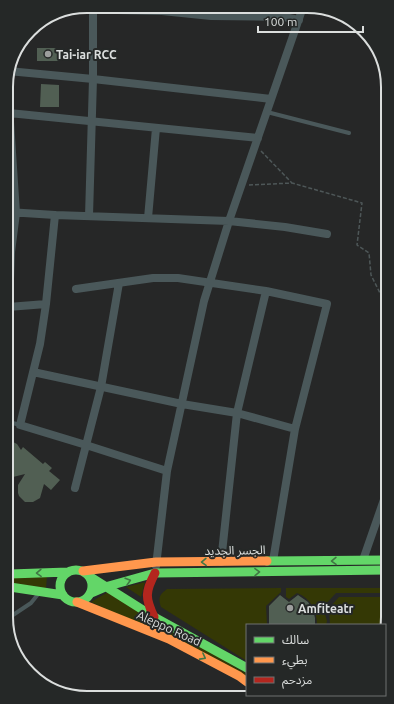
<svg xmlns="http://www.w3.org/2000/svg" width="394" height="704" font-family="Ubuntu,'Noto Sans Arabic',sans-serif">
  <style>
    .green { fill: #343805 }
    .building { fill: #515f53 }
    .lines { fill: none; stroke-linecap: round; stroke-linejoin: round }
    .path { stroke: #4e5758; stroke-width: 1.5; stroke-dasharray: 4 2; stroke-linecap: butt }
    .lane { stroke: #4a585a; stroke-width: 4 }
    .street { stroke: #4a585a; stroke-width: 8 }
    .fast { stroke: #63d668; stroke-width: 9 }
    .slow { stroke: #ff974d; stroke-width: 9 }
    .jam { stroke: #b3261e; stroke-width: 9 }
    .oneway { stroke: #417644 }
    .poi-dot { fill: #9c9e9d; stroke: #252827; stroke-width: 1.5 }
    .labels { text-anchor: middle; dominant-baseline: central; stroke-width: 4; stroke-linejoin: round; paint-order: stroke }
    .poi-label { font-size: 12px; font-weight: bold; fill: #dbdedd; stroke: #252827; text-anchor: start }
    .street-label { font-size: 12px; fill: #dbdedd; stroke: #252827 }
    .rim { fill: none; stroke: #dbdedd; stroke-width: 2 }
  </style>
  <rect width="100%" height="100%" fill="#262727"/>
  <path class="green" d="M 47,576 L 46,588 L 10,583 L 10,577 Z
    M 145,582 L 141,597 L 126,587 Z
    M 281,588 L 281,592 L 266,606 L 267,625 L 247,625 L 247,661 L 161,607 C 158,598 159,595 167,589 Z
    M 286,588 L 388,588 L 388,593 L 336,593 L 323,607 L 327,621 L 326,625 L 317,625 C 317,611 311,598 297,593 L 289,599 L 286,597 Z
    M 108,592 L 247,674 L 247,676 L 91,602 Z
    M 339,597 L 388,597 L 388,623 L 386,627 L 385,627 L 385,625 L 330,625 L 329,608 Z"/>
  <path class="building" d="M 37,48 L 59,48 L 59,61 L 37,61 Z
    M 41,84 L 59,85 L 59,107 L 40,107 Z
    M 9,440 L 17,444 L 21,450 L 23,447 L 43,464 L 45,462 L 52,468 L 49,471 L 60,480 L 51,490 L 44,484 L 40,498 L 33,502 L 25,502 L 19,496 L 18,493 L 18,485 L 25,474 L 9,478 Z
    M 280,595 L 289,602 L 298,595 L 308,602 L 313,610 L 315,618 L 315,625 L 269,625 L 269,606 Z"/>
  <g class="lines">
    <path class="path" d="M 261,151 L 292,183
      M 249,185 L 292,183 L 362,203 L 357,245 L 369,253 L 371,275 L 385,303"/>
    <path class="lane" d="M 267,112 L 349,133
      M 9,422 L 20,425
      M 10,617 L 31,603 L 39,593"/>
    <path class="street" d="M 72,9 L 162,11 L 211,16 L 284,17 L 299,20
      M 8,71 L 93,79 L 271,99
      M 7,76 L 16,213 L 11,252 L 9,306
      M 9,113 L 258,138
      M 8,212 L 55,215 L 229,221 L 285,227 L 327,234
      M 55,215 L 46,304 L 40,344 L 20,425 L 86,445 L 167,471
      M 89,216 L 93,79 L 93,6
      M 148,218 L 156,128
      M 76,289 L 153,278 L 178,278 L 266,291 L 327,304 L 295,429 L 273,561
      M 8,307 L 46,304
      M 33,372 L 182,404 L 237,413 L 295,429
      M 75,488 L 101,387 L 119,283
      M 363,560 L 387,491
      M 221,562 L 237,413 L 266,291
      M 156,566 L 167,471 L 204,301 L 229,221 L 303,7"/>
    <path class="fast" d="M 267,561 L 387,560
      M60 586a16 16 0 1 1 32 0a16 16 0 1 1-32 0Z
      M 10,574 L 68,572
      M 89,576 L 154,617 L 247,668
      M 10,587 L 63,595
      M 91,593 L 105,587 L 155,573 L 387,570"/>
    <path class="slow" d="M 83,571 L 156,562 L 267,561
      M 77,602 L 169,639 L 239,676 L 247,682"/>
    <path class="jam" d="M 154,617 C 145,598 145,592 155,573"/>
  </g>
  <defs><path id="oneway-chevron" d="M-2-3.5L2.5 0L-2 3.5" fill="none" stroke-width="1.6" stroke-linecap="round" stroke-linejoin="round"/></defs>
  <g class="oneway">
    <use href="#oneway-chevron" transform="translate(334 561) rotate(179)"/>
    <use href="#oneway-chevron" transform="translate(204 562) rotate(179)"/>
    <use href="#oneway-chevron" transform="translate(257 572) rotate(-1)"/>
    <use href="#oneway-chevron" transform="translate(39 573) rotate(178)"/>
    <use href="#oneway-chevron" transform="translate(128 581) rotate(-16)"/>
    <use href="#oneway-chevron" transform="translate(203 657) rotate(28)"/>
  </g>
  <g class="poi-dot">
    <circle cx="48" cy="54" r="4"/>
    <circle cx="290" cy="608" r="4"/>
  </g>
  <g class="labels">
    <g class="poi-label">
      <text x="56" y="54">Tai-iar RCC</text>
      <text x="298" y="608">Amfiteatr</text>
    </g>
    <g class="street-label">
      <text transform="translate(235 550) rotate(-1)">الجسر الجديد</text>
      <text transform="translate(169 628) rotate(24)">Aleppo Road</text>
    </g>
  </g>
  <path d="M0 0H394V704H0ZM87 13H307A74 74 0 0 1 381 87V617A74 74 0 0 1 307 691H87A74 74 0 0 1 13 617V87A74 74 0 0 1 87 13Z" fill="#252827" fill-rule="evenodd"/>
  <path class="rim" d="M87 13H307A74 74 0 0 1 381 87V617A74 74 0 0 1 307 691H87A74 74 0 0 1 13 617V87A74 74 0 0 1 87 13Z"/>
  <rect x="246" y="624" width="140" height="72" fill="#252827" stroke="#6e7170"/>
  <rect x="254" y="637" width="20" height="6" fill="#63d668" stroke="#6e7170"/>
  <text x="282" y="644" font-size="12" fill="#dbdedd">سالك</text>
  <rect x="254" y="657" width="20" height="6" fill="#ff974d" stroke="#6e7170"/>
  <text x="282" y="664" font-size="12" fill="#dbdedd">بطيء</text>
  <rect x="254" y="677" width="20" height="6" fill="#b3261e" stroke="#6e7170"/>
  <text x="282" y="684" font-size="12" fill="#dbdedd">مزدحم</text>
  <path d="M258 26v6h105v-6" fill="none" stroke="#dbdedd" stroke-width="2"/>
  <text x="264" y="26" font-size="12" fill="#dbdedd" stroke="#252827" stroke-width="3" paint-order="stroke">100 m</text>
</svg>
